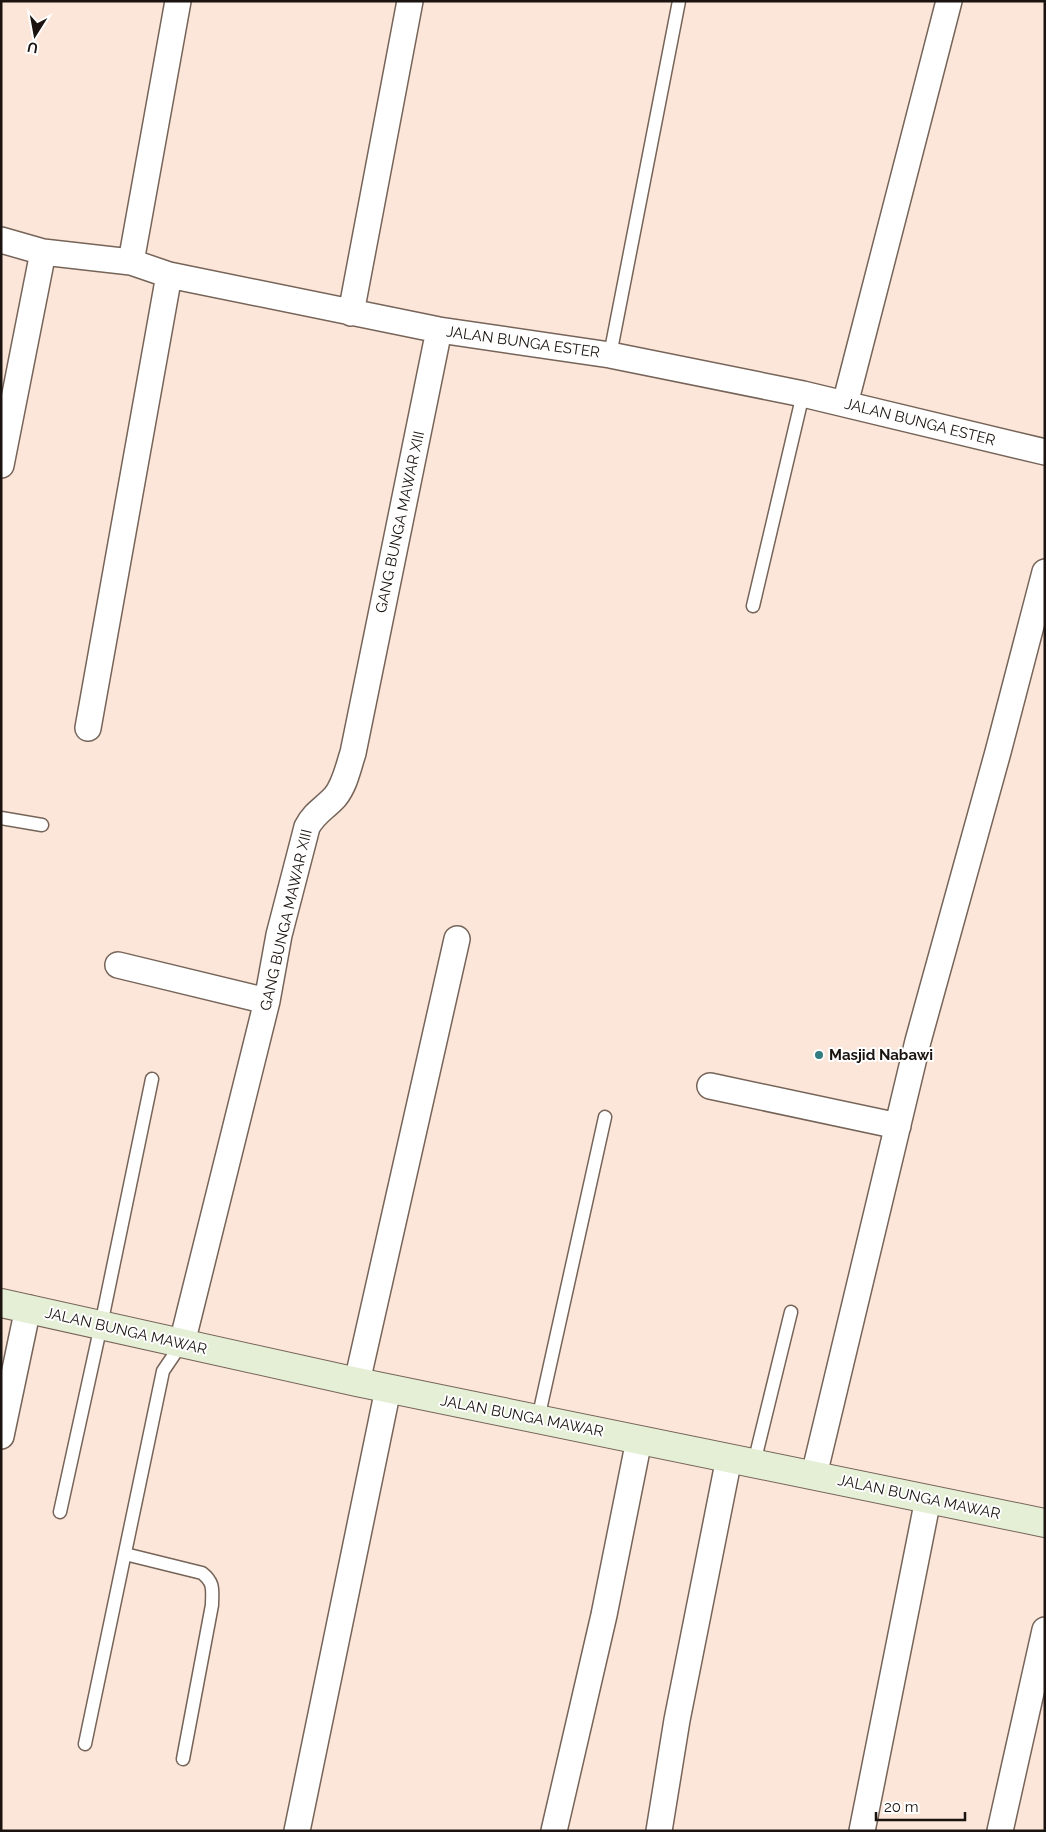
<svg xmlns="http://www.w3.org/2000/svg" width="1046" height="1832" font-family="Raleway,sans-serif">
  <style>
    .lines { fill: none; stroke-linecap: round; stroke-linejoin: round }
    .lane-casing { stroke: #766459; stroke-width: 15 }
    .street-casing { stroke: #766459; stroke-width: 28 }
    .secondary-casing { stroke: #766459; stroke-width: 30 }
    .lane { stroke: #fff; stroke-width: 12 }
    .street { stroke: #fff; stroke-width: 25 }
    .secondary { stroke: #e5efd6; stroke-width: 28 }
    .poi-dot { fill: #327b80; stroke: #fff; stroke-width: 2 }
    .labels { text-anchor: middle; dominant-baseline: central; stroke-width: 4; stroke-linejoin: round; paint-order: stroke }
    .street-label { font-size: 15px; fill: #1a130f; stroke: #fff }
    .poi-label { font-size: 15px; font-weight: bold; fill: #1a130f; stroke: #fff; text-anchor: start }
  </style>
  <rect width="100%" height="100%" fill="#fbe6d9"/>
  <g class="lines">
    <g class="lane-casing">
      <path id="lane" d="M 610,355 L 679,1
        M 753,606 L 803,394
        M 1,818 L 42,825
        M 538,1419 L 605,1117
        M 754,1463 L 791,1312
        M 60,1512 L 101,1325 L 152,1079
        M 125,1554 L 202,1573 C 215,1583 212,1591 212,1605 L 183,1759
        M 85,1744 L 163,1371 L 182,1343"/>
    </g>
    <g class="street-casing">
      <path id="street" d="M 1,240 L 43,252 L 131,262 L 169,275 L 439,330 L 610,355 L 803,394 L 1045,452
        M 131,262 L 178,1
        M 351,313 L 410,1
        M 845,404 L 949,1
        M 1,465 L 43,252
        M 88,728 L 169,275
        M 118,965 L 267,1001
        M 710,1086 L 898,1126
        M 182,1343 L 267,1001 L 279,935 L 307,827 C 314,813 325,808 335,797 C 345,785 348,768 353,753 L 439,330
        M 357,1382 L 457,939
        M 1,1436 L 28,1308
        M 814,1475 L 918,1041 L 998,752 L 1045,572
        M 297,1831 L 388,1389
        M 554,1831 L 604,1615 L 639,1440
        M 659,1831 L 677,1720 L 729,1458
        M 862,1831 L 928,1499
        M 1000,1831 L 1045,1630"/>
    </g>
    <g class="secondary-casing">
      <path id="secondary" d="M 1,1303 L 357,1382 L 1045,1523"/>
    </g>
    <use href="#lane" class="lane"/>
    <use href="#street" class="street"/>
    <use href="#secondary" class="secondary"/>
  </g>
  <circle class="poi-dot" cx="819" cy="1055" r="5"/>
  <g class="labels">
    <g class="street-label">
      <text transform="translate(523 342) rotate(8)">JALAN BUNGA ESTER</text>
      <text transform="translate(920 422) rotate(14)">JALAN BUNGA ESTER</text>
      <text transform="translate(400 522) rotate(-78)">GANG BUNGA MAWAR XIII</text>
      <text transform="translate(286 920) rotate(-77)">GANG BUNGA MAWAR XIII</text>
      <text transform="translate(126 1331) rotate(13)">JALAN BUNGA MAWAR</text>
      <text transform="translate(522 1416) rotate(11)">JALAN BUNGA MAWAR</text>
      <text transform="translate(919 1497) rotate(12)">JALAN BUNGA MAWAR</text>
    </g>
    <g class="poi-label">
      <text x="829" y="1055">Masjid Nabawi</text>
    </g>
  </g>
  <rect width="1046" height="1832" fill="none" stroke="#1a130f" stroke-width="5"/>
  <g transform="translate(35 35) rotate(191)" stroke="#ffffff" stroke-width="4" paint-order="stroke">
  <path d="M0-4L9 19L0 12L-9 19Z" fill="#1a130f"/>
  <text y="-8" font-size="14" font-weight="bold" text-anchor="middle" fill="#1a130f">U</text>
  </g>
  <path d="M876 1812v8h89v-8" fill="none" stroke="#1a130f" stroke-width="2.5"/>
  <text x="884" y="1812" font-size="15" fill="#1a130f" stroke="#ffffff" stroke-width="4" paint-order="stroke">20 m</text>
</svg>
